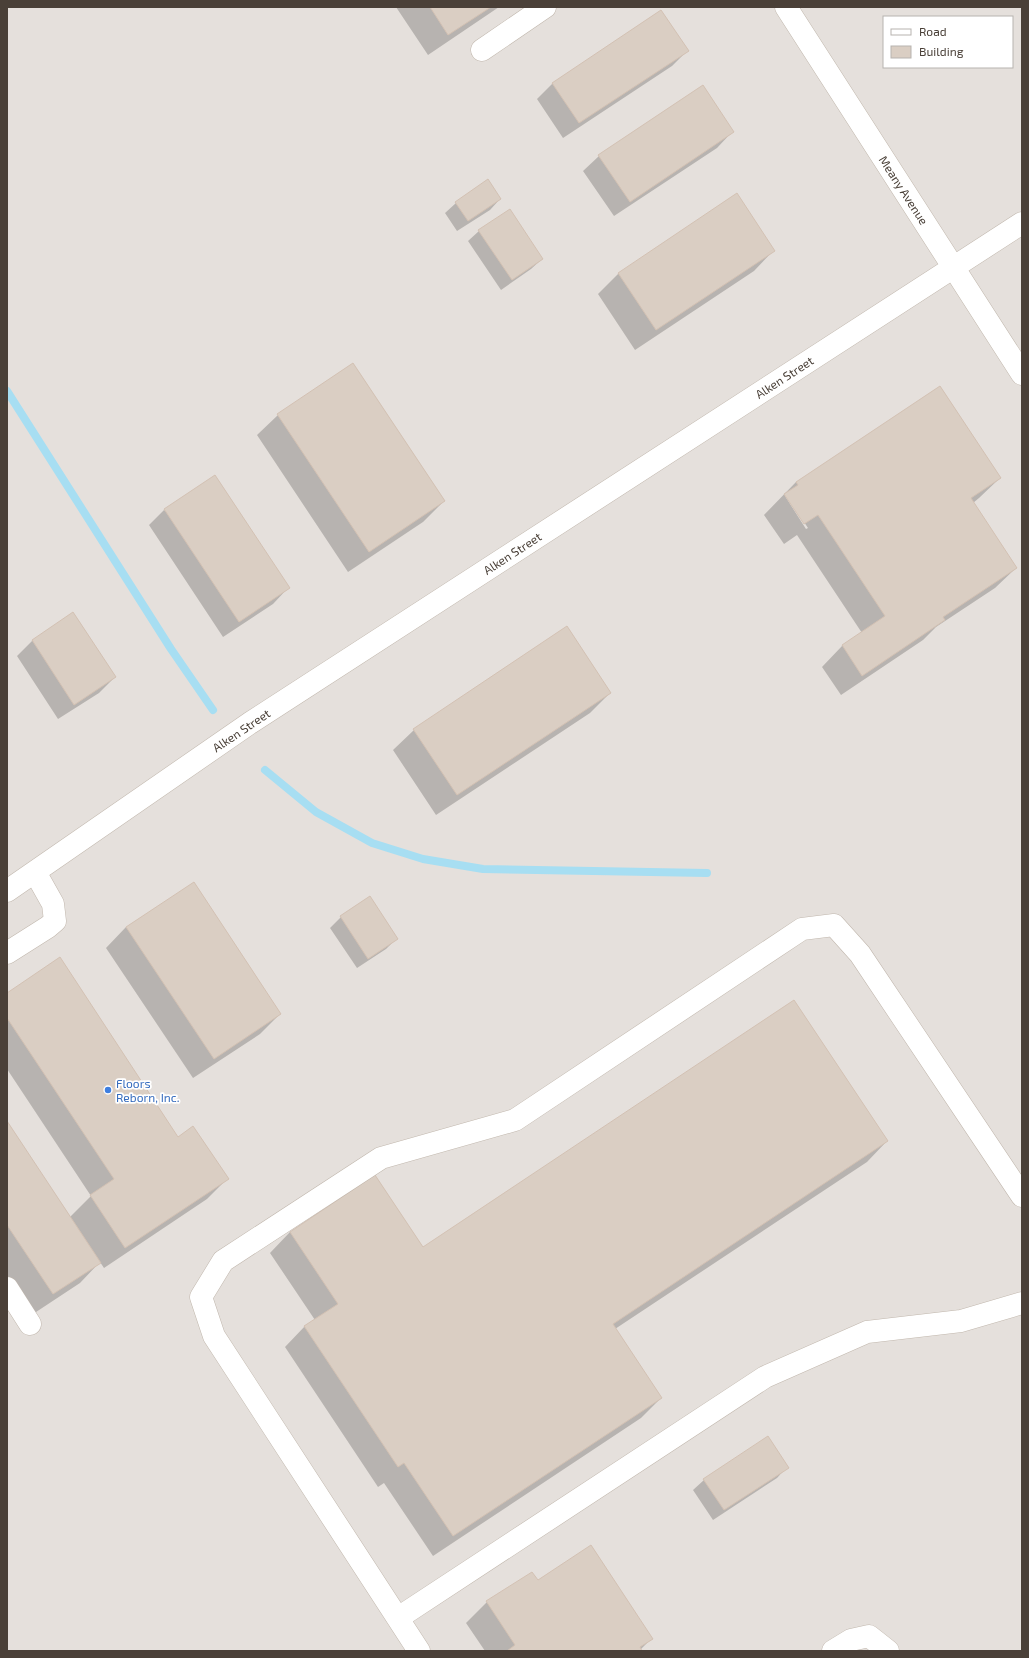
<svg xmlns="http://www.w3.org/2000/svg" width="1029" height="1658" font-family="'Exo 2',sans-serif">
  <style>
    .industrial { fill: #e5e0dc; fill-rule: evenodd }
    .shadow { fill: #0003; fill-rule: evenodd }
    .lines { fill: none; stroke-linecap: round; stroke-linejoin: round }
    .stream { stroke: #a7def2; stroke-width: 8 }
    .building { fill: #dacec3; stroke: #d3c1b3 }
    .minor-casing { stroke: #c1b7ad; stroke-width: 23 }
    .minor { stroke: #fff; stroke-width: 22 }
    .shop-dot { fill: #3f7fe0; stroke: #fff; stroke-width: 1.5 }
    .labels { text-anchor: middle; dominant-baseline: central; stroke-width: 3.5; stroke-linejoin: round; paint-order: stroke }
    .street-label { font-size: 12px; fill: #4a4038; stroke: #fff }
    .shop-label { font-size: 12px; fill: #366cbe; stroke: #fff; text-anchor: start }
  </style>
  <rect width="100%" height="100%" fill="#f5f1eb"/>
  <path class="industrial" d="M 7,7 L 1022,7 L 1022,1651 L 7,1651 ZM 884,17 L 1012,17 L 1012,67 L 884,67 Z"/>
  <path class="shadow" d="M 396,7 L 499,7 L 428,55 Z
    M 687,51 L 672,66 L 563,138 L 537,99 L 553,83 Z
    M 732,132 L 717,148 L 614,216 L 583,171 L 599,156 Z
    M 500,199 L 490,210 L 457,231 L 445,213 L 456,203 Z
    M 479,231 L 542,259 L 531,269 L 501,290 L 468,241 Z
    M 774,250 L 754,271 L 635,350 L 598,294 L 619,273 Z
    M 278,415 L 444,501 L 423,522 L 348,572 L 257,435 Z
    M 1000,478 L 979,498 L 973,503 L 1016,568 L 995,588 L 936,627 L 923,640 L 841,695 L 822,667 L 842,646 L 862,633 L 797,535 L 784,544 L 764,515 L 796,482 ZM 786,495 L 808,528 L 806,529 L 785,496 Z
    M 164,510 L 288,588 L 273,604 L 223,637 L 149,525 Z
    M 73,614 L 115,677 L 99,693 L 58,719 L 17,656 L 32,641 Z
    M 567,628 L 610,693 L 590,713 L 436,815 L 393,750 L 414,730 Z
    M 370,898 L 397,938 L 386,949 L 357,968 L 330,928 L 341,917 Z
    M 126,927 L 280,1014 L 260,1034 L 193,1078 L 106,948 Z
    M 7,994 L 227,1179 L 207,1199 L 104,1268 L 100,1262 L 80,1283 L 33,1314 L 7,1275 L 7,1123 L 70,1217 L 91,1196 L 7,1069 Z
    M 887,1141 L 867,1162 L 615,1329 L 661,1398 L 641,1418 L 433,1556 L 384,1483 L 378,1487 L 285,1347 L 305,1326 L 315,1320 L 270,1253 L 290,1232 L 423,1248 Z
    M 787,1467 L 777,1478 L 713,1520 L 693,1490 L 704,1480 Z
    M 538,1582 L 651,1639 L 640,1650 L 641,1651 L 485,1651 L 466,1623 L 487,1602 Z"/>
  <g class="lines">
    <path class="stream" d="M 7,391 L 171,649 L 213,710
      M 265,770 L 316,812 L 372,843 L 423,859 L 483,869 L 707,873"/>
  </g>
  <path class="building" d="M 430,7 L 491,7 L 448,35 Z
    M 661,10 L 689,51 L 579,123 L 552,83 Z
    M 703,85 L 734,132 L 630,202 L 598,155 Z
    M 488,179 L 501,199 L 468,221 L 455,202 Z
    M 737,193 L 775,251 L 656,330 L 618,273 Z
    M 510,209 L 543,259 L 512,280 L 478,230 Z
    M 353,363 L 445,501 L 369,552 L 277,414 Z
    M 940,386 L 1001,478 L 971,498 L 1017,568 L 943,617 L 945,620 L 862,676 L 842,645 L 885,616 L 818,515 L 804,524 L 784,494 L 798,485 L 796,482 Z
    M 215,475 L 290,588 L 239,622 L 164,509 Z
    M 73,612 L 116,677 L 74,705 L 32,640 Z
    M 567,626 L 611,693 L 457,795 L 413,729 Z
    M 194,882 L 281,1014 L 214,1059 L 126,927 Z
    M 370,896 L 398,939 L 368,959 L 340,916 Z
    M 60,957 L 178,1137 L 193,1126 L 229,1179 L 125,1248 L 90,1195 L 114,1179 L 7,1018 L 7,993 Z
    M 794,1000 L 888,1141 L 613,1324 L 662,1398 L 453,1536 L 404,1463 L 398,1467 L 304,1326 L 338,1304 L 290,1232 L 375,1175 L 423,1247 Z
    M 7,1121 L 101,1263 L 53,1294 L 7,1225 Z
    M 768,1436 L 789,1468 L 724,1510 L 703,1479 Z
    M 591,1545 L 653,1639 L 640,1647 L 642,1651 L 507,1651 L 515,1645 L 486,1601 L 532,1572 L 538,1580 Z"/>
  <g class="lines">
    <g class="minor-casing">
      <path id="minor" d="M 786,7 L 1022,374
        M 482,50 L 545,7
        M 7,891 L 250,723 L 1022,223
        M 7,953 L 48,927 L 55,921 L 53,904 L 35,872
        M 7,1288 L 30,1324
        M 398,1618 L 765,1377 L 867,1332 L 961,1321 L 1022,1303
        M 419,1651 L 214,1336 L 201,1297 L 223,1261 L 381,1158 L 515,1120 L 802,929 L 834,925 L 860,954 L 1022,1196
        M 833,1651 L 851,1640 L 869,1636 L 888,1651"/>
    </g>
    <use href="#minor" class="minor"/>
  </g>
  <circle class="shop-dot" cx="108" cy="1090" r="4"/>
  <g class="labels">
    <g class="street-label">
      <text transform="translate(904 190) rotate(57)">Meany Avenue</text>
      <text transform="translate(784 377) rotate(-33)">Alken Street</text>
      <text transform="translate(512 553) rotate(-33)">Alken Street</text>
      <text transform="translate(241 730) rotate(-34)">Alken Street</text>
    </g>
    <g class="shop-label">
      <text x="116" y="1083">Floors<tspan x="116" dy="14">Reborn, Inc.</tspan></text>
    </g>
  </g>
  <rect width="1029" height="1658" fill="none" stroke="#4a4038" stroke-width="16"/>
  <rect x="883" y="16" width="130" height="52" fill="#ffffff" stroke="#b7b3af"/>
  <rect x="891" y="29" width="20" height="6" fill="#ffffff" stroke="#b7b3af"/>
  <text x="919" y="36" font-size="12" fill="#4a4038">Road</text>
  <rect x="891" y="46" width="20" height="12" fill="#dacec3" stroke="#b7b3af"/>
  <text x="919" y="56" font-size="12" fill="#4a4038">Building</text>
</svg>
